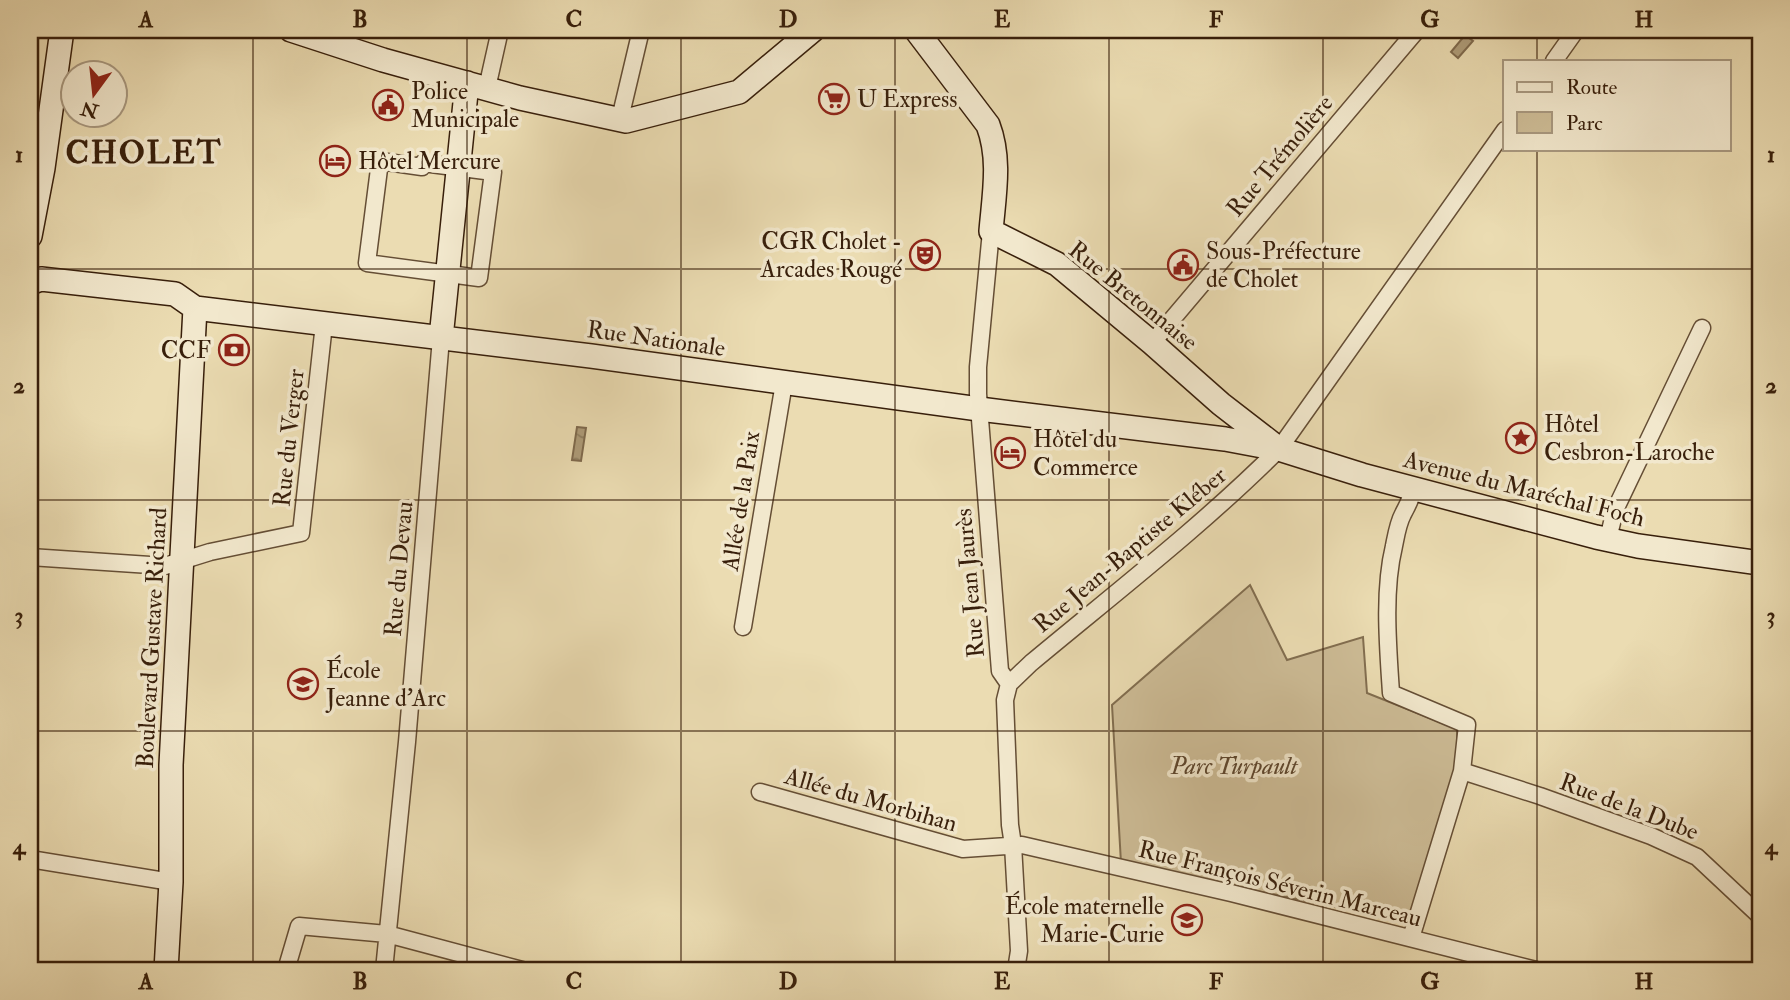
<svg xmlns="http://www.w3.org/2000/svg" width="1790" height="1000" font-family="'IM FELL Double Pica',serif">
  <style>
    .green { fill: #cdbc96; stroke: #826e50; stroke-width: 2 }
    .water { fill: url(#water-ripples); stroke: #7f6a4d; stroke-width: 2 }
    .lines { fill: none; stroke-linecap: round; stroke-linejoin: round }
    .street-casing { stroke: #654e35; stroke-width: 19 }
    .secondary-casing { stroke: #381f0b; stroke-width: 26 }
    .street { stroke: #f2e8cd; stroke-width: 16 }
    .secondary { stroke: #f2e8cd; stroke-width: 23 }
    .grid { fill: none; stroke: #381f0b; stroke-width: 2; stroke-opacity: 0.55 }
    .labels { text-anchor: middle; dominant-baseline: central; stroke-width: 7; stroke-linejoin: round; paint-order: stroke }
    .poi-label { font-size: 24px; fill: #381f0b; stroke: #f2e8cd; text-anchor: start }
    .street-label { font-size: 24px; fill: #381f0b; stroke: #f2e8cd }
    .park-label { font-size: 24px; font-style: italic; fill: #5d462e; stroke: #f2e8cd }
    .district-label { font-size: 32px; font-weight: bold; letter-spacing: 2px; fill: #381f0b; stroke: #f2e8cd }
    .neatline { fill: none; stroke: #381f0b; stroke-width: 2.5 }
    .grid-label { font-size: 23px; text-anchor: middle; font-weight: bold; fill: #381f0b }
  </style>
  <defs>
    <pattern id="water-ripples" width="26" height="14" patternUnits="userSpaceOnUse" patternTransform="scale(1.75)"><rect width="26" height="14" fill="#ae9c79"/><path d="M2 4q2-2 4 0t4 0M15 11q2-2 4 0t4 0" fill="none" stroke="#8f7f61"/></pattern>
  </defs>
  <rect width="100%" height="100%" fill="#ebdcb2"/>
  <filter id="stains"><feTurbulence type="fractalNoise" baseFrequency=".00286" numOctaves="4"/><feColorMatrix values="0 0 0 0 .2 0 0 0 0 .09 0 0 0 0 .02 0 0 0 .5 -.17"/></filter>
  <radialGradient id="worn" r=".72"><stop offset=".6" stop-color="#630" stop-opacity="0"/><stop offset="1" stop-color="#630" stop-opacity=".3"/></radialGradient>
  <path class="green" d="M 1250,585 L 1287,660 L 1363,637 L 1367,693 L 1457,729 L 1457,770 L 1408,922 L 1121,863 L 1112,705 Z"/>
  <path class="water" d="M 1465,35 L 1473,41 L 1458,58 L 1451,52 Z
    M 577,427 L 586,428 L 581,461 L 572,460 Z"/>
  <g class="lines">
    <g class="street-casing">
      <path id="street" d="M 1554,61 L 1576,30
        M 487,88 L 500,30
        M 626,121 L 622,110 L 641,30
        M 380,161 L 422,167 L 423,163 L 493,172 L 479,278 L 367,263 Z
        M 991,231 L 978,367 L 978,394 L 1000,671 L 1009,684
        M 1152,343 L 1417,30
        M 1608,539 L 1615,510 L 1702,328
        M 30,557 L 165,566 L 210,552 L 301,533 L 324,324
        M 743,627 L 784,383
        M 1009,684 L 1031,663 C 1115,593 1202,526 1279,449 L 1505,130
        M 1009,684 L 1005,700 L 1010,825 L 1013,845 L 1019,951 L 1016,970
        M 1462,771 L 1540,796 L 1651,836 L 1697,857 L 1760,916
        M 760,792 L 963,849 L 1022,845 L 1231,893 L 1536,970
        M 30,859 L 171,882
        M 1411,938 L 1462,771 L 1467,725 L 1391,693 C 1388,647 1383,591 1394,546 C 1396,536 1398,523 1403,514 C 1408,504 1411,500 1413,489
        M 286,970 L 299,926 L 387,934 L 522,970
        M 384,970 L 407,742 L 441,338"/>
    </g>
    <g class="secondary-casing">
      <path id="secondary" d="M 291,30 L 383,60 L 520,98 L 626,121 L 739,92 L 813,30
        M 916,30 L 988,125 C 1001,159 994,195 991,231 L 1057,264 L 1152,343 L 1221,404 L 1274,445
        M 30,236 L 43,168 L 62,30
        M 30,283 L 41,279 L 175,294 L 195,308 L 591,356 L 979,409 L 1225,439 L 1279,449 L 1362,475 L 1596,537 L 1638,546 L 1760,563
        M 441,338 L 467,83
        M 166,970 L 171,882 L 171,765 L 195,308"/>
    </g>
    <use href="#street" class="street"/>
    <use href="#secondary" class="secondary"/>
  </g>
  <path class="grid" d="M 253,30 L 253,970M 467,30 L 467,970M 681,30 L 681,970M 895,30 L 895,970M 1109,30 L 1109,970M 1323,30 L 1323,970M 1537,30 L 1537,61M 1537,149 L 1537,970M 30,269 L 1760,269M 30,500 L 1760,500M 30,731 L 1760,731"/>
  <defs>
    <g id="supermarket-ring" transform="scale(1.575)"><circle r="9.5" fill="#f2e8cd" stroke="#8f2418" stroke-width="1.5"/><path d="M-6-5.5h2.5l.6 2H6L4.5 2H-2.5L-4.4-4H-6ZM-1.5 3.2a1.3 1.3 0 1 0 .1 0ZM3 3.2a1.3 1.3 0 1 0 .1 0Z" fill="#8f2418"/></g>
    <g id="civic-ring" transform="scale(1.575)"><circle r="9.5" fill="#f2e8cd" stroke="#8f2418" stroke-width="1.5"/><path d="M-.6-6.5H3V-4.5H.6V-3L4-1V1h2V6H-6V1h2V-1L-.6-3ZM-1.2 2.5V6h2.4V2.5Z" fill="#8f2418"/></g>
    <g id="hotel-ring" transform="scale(1.575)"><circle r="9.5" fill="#f2e8cd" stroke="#8f2418" stroke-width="1.5"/><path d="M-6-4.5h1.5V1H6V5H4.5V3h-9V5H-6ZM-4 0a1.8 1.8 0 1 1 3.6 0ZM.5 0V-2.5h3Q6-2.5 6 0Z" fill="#8f2418"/></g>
    <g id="theatre-ring" transform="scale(1.575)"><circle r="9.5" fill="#f2e8cd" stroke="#8f2418" stroke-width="1.5"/><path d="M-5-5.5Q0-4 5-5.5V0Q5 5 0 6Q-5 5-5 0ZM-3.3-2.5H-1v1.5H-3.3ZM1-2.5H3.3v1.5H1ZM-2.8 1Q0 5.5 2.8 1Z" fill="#8f2418"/></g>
    <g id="bank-ring" transform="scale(1.575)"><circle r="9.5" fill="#f2e8cd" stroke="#8f2418" stroke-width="1.5"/><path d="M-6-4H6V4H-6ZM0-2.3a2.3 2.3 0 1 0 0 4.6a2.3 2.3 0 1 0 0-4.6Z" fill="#8f2418"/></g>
    <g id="sight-ring" transform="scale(1.575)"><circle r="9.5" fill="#f2e8cd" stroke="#8f2418" stroke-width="1.5"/><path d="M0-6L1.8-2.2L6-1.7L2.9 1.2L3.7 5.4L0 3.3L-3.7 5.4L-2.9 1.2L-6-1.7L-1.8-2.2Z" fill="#8f2418"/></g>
    <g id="school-ring" transform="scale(1.575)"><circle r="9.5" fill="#f2e8cd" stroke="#8f2418" stroke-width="1.5"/><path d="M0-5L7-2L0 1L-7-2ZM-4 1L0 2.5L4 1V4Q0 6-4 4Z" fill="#8f2418"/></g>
  </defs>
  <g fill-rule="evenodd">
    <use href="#supermarket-ring" x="834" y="99"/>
    <use href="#civic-ring" x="388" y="105"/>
    <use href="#hotel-ring" x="335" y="161"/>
    <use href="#theatre-ring" x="925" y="255"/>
    <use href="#civic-ring" x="1183" y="265"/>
    <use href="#bank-ring" x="234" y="350"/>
    <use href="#sight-ring" x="1521" y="438"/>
    <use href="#hotel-ring" x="1010" y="453"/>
    <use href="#school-ring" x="303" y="684"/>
    <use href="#school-ring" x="1187" y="920"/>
  </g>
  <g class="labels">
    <g class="poi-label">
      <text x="411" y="91">Police<tspan x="411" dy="28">Municipale</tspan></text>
      <text x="857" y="99">U Express</text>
      <text x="358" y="161">Hôtel Mercure</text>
      <text x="902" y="241" text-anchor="end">CGR Cholet -<tspan x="902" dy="28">Arcades Rougé</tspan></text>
      <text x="1206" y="251">Sous-Préfecture<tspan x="1206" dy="28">de Cholet</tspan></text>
      <text x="211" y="350" text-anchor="end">CCF</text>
      <text x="1544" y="424">Hôtel<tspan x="1544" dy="28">Cesbron-Laroche</tspan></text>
      <text x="1033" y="439">Hôtel du<tspan x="1033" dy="28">Commerce</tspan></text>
      <text x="326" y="670">École<tspan x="326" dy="28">Jeanne d’Arc</tspan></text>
      <text x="1164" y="906" text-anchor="end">École maternelle<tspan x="1164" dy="28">Marie-Curie</tspan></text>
    </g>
    <g class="street-label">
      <text transform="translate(1280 156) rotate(-50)">Rue Trémolière</text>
      <text transform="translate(1133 296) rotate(39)">Rue Bretonnaise</text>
      <text transform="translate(656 339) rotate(8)">Rue Nationale</text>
      <text transform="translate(289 438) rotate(-84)">Rue du Verger</text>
      <text transform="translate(1524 489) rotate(14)">Avenue du Maréchal Foch</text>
      <text transform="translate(741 501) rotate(-81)">Allée de la Paix</text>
      <text transform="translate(1130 550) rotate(-40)">Rue Jean-Baptiste Kléber</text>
      <text transform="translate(399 569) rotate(-85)">Rue du Devau</text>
      <text transform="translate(970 583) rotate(-95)">Rue Jean Jaurès</text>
      <text transform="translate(152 638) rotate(-87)">Boulevard Gustave Richard</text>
      <text transform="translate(871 800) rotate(16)">Allée du Morbihan</text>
      <text transform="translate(1629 807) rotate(21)">Rue de la Dube</text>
      <text transform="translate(1280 884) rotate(14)">Rue François Séverin Marceau</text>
    </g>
    <g class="park-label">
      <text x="1234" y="766">Parc Turpault</text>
    </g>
    <g class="district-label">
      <text x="144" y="153">CHOLET</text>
    </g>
  </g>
  <rect width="1790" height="1000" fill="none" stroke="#ebdcb2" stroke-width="77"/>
  <rect x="1503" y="60" width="228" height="91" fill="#f2e8cd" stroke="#a8987f" stroke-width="2"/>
  <rect x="1517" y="82" width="35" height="10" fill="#f2e8cd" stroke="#a8987f" stroke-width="2"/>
  <text x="1566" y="94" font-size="21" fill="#381f0b">Route</text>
  <rect x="1517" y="112" width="35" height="21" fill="#cdbc96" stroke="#a8987f" stroke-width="2"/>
  <text x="1566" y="130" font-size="21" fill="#381f0b">Parc</text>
  <g transform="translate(94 94) rotate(195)"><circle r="33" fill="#f2e8cd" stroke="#a8987f" stroke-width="2"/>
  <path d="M0-5L12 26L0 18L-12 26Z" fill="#8f2418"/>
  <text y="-10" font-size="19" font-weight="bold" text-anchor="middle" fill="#381f0b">N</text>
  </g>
  <rect x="38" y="38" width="1714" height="924" class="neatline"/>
  <g class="grid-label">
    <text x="146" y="27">A</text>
    <text x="360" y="27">B</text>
    <text x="574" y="27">C</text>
    <text x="788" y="27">D</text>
    <text x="1002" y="27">E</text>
    <text x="1216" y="27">F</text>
    <text x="1430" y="27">G</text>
    <text x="1644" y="27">H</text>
    <text x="19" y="162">1</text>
    <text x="1771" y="162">1</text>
    <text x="19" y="393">2</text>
    <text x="1771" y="393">2</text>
    <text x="19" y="623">3</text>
    <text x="1771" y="623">3</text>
    <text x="19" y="854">4</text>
    <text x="1771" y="854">4</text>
    <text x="146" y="989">A</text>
    <text x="360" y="989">B</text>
    <text x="574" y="989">C</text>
    <text x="788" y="989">D</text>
    <text x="1002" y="989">E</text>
    <text x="1216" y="989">F</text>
    <text x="1430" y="989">G</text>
    <text x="1644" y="989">H</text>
  </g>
  <rect width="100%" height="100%" filter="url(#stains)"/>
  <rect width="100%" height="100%" fill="url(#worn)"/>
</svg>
